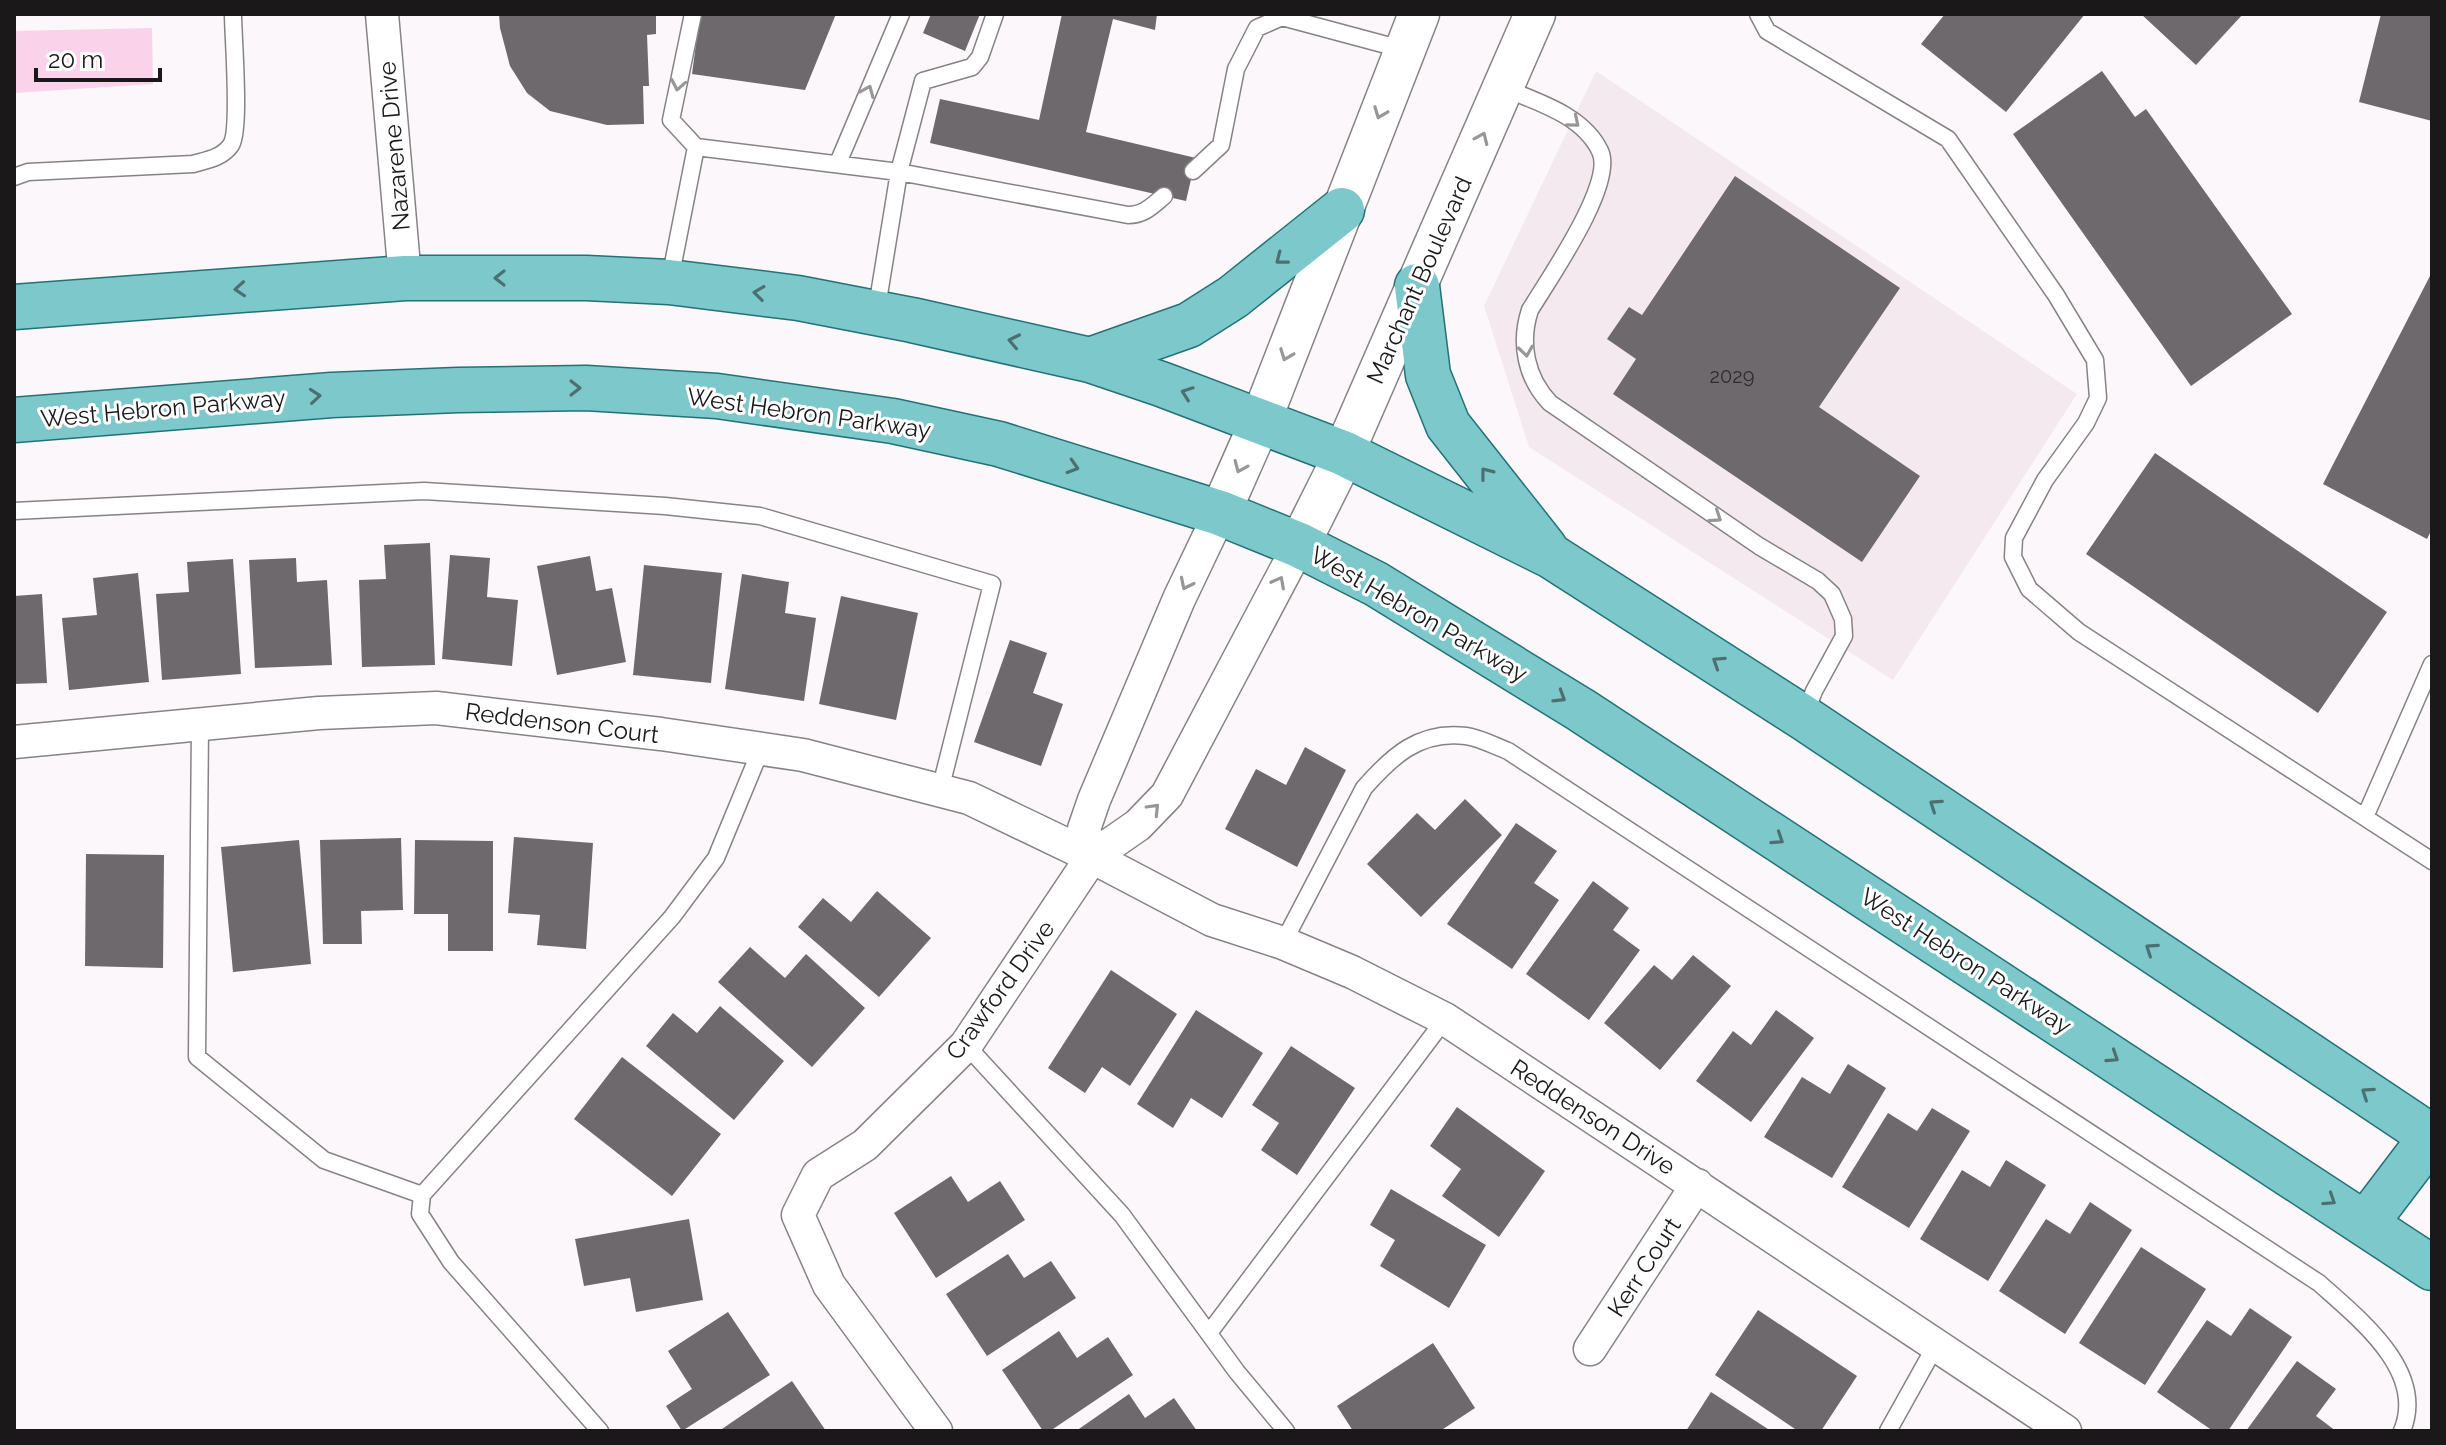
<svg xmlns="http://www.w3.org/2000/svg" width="2446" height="1445" font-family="Raleway,sans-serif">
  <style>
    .built { fill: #f5e9f0 }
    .green { fill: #fad2e9 }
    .building { fill: #6e696c }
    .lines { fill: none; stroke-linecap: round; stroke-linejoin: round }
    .service-casing { stroke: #878385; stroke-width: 19 }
    .minor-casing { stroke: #878385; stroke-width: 35 }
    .tertiary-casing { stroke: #878385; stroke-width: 43 }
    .primary-casing { stroke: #227277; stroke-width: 47 }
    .service { stroke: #fff; stroke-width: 16 }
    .minor { stroke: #fff; stroke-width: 32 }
    .tertiary { stroke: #fff; stroke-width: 40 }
    .primary { stroke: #7dc8cb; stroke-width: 44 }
    .oneway { stroke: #989798 }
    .oneway2 { stroke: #4c7072 }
    .labels { text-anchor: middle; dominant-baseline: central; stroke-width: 6; stroke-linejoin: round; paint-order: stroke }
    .number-label { font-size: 20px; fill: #2f2c2e }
    .street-label { font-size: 24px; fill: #1a1819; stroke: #fff }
  </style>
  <rect width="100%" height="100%" fill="#fcf7fa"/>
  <path class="built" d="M 1596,71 L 2077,394 L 1893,680 L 1529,447 L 1484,306 Z"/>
  <path class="green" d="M 152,28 L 153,84 L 14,93 L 14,31 Z"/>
  <path class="building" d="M 499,14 L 656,14 L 656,34 L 647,35 L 649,86 L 643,86 L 644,124 L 607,125 L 550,111 L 527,93 L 510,66 L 500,28 Z
    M 700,14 L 836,14 L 805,90 L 692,74 Z
    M 931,14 L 980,14 L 965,51 L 923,33 Z
    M 1062,14 L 1157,14 L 1155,30 L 1113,19 L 1086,132 L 1196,158 L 1186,201 L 930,143 L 940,99 L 1039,120 Z
    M 1945,14 L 2085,14 L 2006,112 L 1921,44 Z
    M 2141,14 L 2243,14 L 2196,65 Z
    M 2381,14 L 2432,14 L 2432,121 L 2359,102 Z
    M 2102,71 L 2135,117 L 2146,109 L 2292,314 L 2191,386 L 2013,134 Z
    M 1735,176 L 1900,288 L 1819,407 L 1920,476 L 1862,562 L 1613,394 L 1636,359 L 1607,339 L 1629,307 L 1642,315 Z
    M 2432,272 L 2432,529 L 2427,539 L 2323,484 Z
    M 2155,453 L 2387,612 L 2318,713 L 2086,554 Z
    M 430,543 L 435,665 L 362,667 L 359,580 L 386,579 L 384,545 Z
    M 450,555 L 490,558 L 487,597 L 518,600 L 512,666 L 442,659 Z
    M 590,556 L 596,591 L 612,588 L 626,662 L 557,675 L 537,566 Z
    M 296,558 L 297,582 L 327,580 L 332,665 L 255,668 L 249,560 Z
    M 233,559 L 241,674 L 162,680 L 156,594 L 189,592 L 187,562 Z
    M 644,565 L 722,573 L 711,683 L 633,675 Z
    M 138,573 L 149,682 L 69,690 L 62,618 L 97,615 L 93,578 Z
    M 742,574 L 789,582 L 785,613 L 816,618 L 804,701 L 725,689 Z
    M 42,594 L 47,683 L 14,684 L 14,596 Z
    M 841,596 L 918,613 L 896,720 L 819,704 Z
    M 1010,640 L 1047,653 L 1033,693 L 1063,704 L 1041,766 L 974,742 Z
    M 1305,747 L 1346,770 L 1297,867 L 1225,829 L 1256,769 L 1286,785 Z
    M 1465,799 L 1502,835 L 1421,917 L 1367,864 L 1417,813 L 1435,830 Z
    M 1516,823 L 1557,851 L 1534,883 L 1559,900 L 1512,969 L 1447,924 Z
    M 514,837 L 593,843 L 586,949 L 537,945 L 540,915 L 508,913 Z
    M 401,838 L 403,910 L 361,911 L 362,944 L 323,944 L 320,840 Z
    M 299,840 L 311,964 L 233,972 L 221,847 Z
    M 415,840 L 493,841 L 493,951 L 448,951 L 448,914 L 414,914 Z
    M 86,854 L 164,855 L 163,968 L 85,966 Z
    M 1593,881 L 1629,908 L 1613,930 L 1640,950 L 1589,1020 L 1526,974 Z
    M 877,891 L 931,938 L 879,997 L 798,927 L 823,898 L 851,922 Z
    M 750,947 L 785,978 L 806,954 L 865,1008 L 812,1067 L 718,982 Z
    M 1693,955 L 1731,986 L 1660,1070 L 1604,1023 L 1654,965 L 1672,980 Z
    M 1111,970 L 1177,1014 L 1130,1086 L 1102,1067 L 1085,1093 L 1048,1068 Z
    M 720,1006 L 784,1061 L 734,1120 L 646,1046 L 673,1013 L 697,1033 Z
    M 1196,1010 L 1263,1053 L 1222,1118 L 1191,1098 L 1173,1128 L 1137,1104 Z
    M 1776,1010 L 1814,1038 L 1751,1122 L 1696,1081 L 1733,1031 L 1751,1045 Z
    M 1291,1046 L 1355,1088 L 1297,1175 L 1261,1150 L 1279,1123 L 1252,1105 Z
    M 622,1057 L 721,1134 L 672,1196 L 574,1119 Z
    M 1848,1064 L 1886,1088 L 1832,1178 L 1764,1137 L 1802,1077 L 1830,1094 Z
    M 1457,1107 L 1545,1171 L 1499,1237 L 1442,1196 L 1461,1169 L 1430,1146 Z
    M 1932,1108 L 1970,1131 L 1909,1228 L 1842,1187 L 1888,1113 L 1917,1131 Z
    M 2006,1160 L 2046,1185 L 1988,1281 L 1920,1239 L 1962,1170 L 1990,1187 Z
    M 951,1176 L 968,1202 L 1000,1181 L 1025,1220 L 936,1278 L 894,1213 Z
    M 1391,1189 L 1486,1245 L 1449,1308 L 1380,1266 L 1395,1240 L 1370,1225 Z
    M 2090,1202 L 2132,1230 L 2065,1334 L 1999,1291 L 2046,1219 L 2070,1234 Z
    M 689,1219 L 703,1300 L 636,1312 L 630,1278 L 584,1286 L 575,1239 Z
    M 2141,1247 L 2206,1289 L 2145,1385 L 2079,1343 Z
    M 1008,1254 L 1024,1278 L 1051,1261 L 1076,1298 L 987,1356 L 946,1294 Z
    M 2250,1308 L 2292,1337 L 2228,1431 L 2213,1431 L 2157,1392 L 2207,1320 L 2231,1336 Z
    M 1758,1310 L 1857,1376 L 1821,1431 L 1798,1431 L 1715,1375 Z
    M 728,1312 L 770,1375 L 682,1431 L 666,1406 L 692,1389 L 668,1351 Z
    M 1059,1331 L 1077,1358 L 1108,1337 L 1133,1375 L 1050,1431 L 1043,1431 L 1002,1370 Z
    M 1433,1343 L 1475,1408 L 1440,1431 L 1353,1431 L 1337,1406 Z
    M 2297,1361 L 2336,1389 L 2316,1416 L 2336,1431 L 2246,1431 Z
    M 792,1381 L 826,1431 L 719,1431 Z
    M 1711,1392 L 1771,1431 L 1686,1431 Z
    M 1129,1394 L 1145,1418 L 1174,1398 L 1197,1431 L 1076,1431 Z"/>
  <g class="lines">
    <g class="service-casing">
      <path id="service" d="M 693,14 L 671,120 L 696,147
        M 1758,14 L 1767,31 L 1948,139 L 2056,295 L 2095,360 L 2098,398 L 2086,423 L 2045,480 L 2014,538 L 2013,557 L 2029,589 L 2079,632 L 2432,861
        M 1504,88 C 1537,102 1583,115 1600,151 C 1616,183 1548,280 1530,310 C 1519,343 1526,378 1550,403 L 1759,546 L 1818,581 L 1832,594 L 1843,619 L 1844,636 L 1814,691 L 1805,715
        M 838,163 L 901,14
        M 1193,171 L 1221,145 L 1236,69 L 1257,28 L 1282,17 L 1405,50
        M 14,177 L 28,172 L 193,164 C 207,160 222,158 231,145 C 241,129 233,37 233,14
        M 670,279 L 696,147 L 899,172 L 1128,215 C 1144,215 1152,206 1164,196
        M 876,313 L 899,172 L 923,81 L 972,67 L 980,57 L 995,14
        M 14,511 L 424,491 L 665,506 L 760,516 L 992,584 L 940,790
        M 200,725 L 197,1057 L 324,1160 L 422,1195
        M 2365,817 L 2432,664
        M 1283,943 L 1364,788 C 1392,756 1420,730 1466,736 C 1480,738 1495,746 1508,751 L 2319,1283 C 2359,1319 2427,1371 2402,1431
        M 966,1045 L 1122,1215 L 1237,1372 L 1286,1431
        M 1209,1333 L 1445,1019
        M 600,1431 L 451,1262 L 420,1214 L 422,1195 L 672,917 L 716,858 L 761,749
        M 1888,1431 L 1936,1345"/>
    </g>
    <g class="minor-casing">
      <path id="minor" d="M 382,14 L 405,278
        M 14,742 L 319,713 L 436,708 L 661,734 L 803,755 L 969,798 L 1092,857 L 1212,920 L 1283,943 L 1352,972 L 1445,1019 L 2065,1431
        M 1092,857 L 1084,829 L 1094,800 L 1179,599 L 1220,513
        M 1590,1349 L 1697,1185
        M 936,1431 L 829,1285 L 798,1215 L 818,1175 L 865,1145 L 966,1045 L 1092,857 L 1138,825 L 1167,795 L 1299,545"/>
    </g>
    <g class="tertiary-casing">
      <path id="tertiary" d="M 1220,513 L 1261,420 L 1419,14
        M 1299,545 L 1334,475 L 1535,14"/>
    </g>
    <g class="primary-casing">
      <path id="primary" d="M 1417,286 L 1428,375 L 1448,425 L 1545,548
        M 14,307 L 405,278 L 586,278 L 669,282 L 798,298 L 912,320 L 1090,360 L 1161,384 L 1343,453 L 1551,556 L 1804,718 L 2432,1137
        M 1090,360 L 1189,325 L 1233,297 L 1342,210
        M 14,420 L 332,395 L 458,390 L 586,388 L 717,396 L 893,421 L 999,444 L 1220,513 L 1299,545 L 1376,584 L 1581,710 L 2432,1268
        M 2366,1223 L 2432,1136"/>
    </g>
    <use href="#service" class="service"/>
    <use href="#minor" class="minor"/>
    <use href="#tertiary" class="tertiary"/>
    <use href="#primary" class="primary"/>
  </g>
  <defs><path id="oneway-chevron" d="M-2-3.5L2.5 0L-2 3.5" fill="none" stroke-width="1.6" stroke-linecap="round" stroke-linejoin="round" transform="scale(2)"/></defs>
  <g class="oneway">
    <use href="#oneway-chevron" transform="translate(678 85) rotate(101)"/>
    <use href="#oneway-chevron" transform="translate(868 91) rotate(-67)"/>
    <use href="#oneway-chevron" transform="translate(1380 113) rotate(111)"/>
    <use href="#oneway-chevron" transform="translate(1574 122) rotate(40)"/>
    <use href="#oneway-chevron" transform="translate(1482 138) rotate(-66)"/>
    <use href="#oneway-chevron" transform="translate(1526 351) rotate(82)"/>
    <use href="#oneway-chevron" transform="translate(1286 355) rotate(111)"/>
    <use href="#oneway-chevron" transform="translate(1240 467) rotate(113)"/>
    <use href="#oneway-chevron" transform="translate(1716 517) rotate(34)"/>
    <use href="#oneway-chevron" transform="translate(1279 582) rotate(-62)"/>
    <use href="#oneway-chevron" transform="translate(1186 584) rotate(116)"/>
    <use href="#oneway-chevron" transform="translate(1154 809) rotate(-46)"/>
  </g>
  <g class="oneway2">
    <use href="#oneway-chevron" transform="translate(1281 259) rotate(142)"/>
    <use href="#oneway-chevron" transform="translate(500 278) rotate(-180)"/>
    <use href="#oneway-chevron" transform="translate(240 289) rotate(176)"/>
    <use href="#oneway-chevron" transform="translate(759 293) rotate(-173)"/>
    <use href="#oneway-chevron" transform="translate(1014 341) rotate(-168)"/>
    <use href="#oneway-chevron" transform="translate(575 388)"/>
    <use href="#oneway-chevron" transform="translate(1187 393) rotate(-160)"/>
    <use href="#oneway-chevron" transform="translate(315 396) rotate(-5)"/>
    <use href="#oneway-chevron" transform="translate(1073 467) rotate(17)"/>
    <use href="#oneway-chevron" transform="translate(1486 473) rotate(-128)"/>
    <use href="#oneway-chevron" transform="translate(1718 662) rotate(-147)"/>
    <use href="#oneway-chevron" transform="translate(1560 697) rotate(32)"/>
    <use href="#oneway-chevron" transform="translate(1935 805) rotate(-146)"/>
    <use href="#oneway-chevron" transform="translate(1778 839) rotate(33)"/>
    <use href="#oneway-chevron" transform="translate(2151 949) rotate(-146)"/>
    <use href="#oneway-chevron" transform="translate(2113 1057) rotate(33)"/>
    <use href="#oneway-chevron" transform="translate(2367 1093) rotate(-146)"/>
    <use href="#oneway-chevron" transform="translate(2330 1200) rotate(33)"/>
  </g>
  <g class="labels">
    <g class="number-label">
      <text x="1732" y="376">2029</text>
    </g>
    <g class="street-label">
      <text transform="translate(394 146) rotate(-95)">Nazarene Drive</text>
      <text transform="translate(1419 280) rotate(-66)">Marchant Boulevard</text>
      <text transform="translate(163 408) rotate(-5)">West Hebron Parkway</text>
      <text transform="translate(809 413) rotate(8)">West Hebron Parkway</text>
      <text transform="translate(1419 614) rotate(30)">West Hebron Parkway</text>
      <text transform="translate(562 723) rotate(7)">Reddenson Court</text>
      <text transform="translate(1966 961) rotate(33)">West Hebron Parkway</text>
      <text transform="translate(1000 990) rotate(-54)">Crawford Drive</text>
      <text transform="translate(1593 1117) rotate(33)">Reddenson Drive</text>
      <text transform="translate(1644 1267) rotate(-57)">Kerr Court</text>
    </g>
  </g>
  <rect width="2446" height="1445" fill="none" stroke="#1a1819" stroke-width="32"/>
  <path d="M36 68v12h124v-12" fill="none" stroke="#1a1819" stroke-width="4"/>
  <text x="48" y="68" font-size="24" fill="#1a1819" stroke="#ffffff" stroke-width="6" paint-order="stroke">20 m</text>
</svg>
